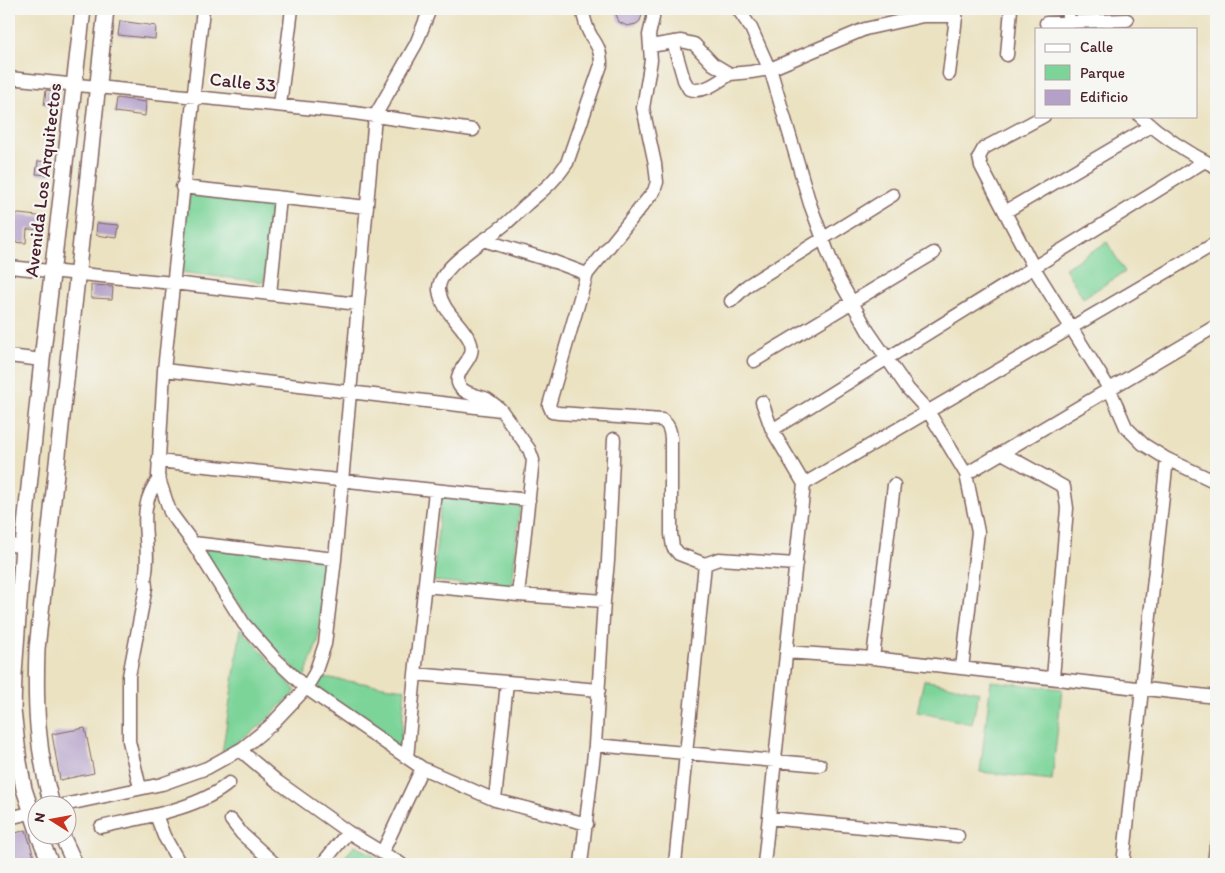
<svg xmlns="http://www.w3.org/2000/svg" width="1225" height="873" font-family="Itim,sans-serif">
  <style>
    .green { fill: #7cd499; stroke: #637a62 }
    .building { fill: #b4a0c9 }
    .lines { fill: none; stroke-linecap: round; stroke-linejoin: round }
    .minor-casing { stroke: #826360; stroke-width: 15 }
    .major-casing { stroke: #826360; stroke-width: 18 }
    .minor { stroke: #fff; stroke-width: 12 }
    .major { stroke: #fff; stroke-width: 15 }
    .labels { text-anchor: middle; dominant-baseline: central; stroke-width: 4.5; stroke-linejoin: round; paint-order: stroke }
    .street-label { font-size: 19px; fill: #4a1f2b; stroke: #f6f6f2 }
  </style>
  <rect width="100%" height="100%" fill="#f6f6f2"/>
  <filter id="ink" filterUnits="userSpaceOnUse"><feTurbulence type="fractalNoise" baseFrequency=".02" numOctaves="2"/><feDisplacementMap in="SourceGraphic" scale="10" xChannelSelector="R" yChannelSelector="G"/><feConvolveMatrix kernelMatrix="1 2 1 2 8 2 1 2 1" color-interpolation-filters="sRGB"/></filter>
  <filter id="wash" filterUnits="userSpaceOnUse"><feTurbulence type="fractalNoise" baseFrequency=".0096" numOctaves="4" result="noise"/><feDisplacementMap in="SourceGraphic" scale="20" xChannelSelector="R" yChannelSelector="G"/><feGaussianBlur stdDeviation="1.12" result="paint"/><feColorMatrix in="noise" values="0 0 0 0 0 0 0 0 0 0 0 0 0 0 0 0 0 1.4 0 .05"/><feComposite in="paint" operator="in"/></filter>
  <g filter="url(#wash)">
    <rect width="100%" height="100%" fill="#ebe2c1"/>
    <path class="green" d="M 190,192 L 273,200 L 264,282 L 179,272 Z
      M 1107,242 L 1125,272 L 1083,298 L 1065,268 Z
      M 441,498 L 520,505 L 512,588 L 433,581 Z
      M 199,547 L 326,560 L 318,641 L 304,678 L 267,640 L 230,593 Z
      M 241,628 L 296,691 L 260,726 L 222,754 Z
      M 320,677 L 405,689 L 400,748 L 361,721 L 316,686 Z
      M 924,680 L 979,692 L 972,724 L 917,712 Z
      M 991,681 L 1062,689 L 1052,780 L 980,772 Z
      M 355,845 L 389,864 L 339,864 Z"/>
    <g id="blocks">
      <path class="building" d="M 614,9 L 644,9 L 640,21 L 636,24 L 627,26 L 619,22 Z
        M 120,21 L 156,26 L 155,39 L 118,35 Z
        M 46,90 L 58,92 L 60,95 L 59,107 L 44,105 Z
        M 117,98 L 146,102 L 145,116 L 115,112 Z
        M 38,161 L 51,162 L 50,175 L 36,174 Z
        M 10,213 L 46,217 L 44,230 L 27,229 L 26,243 L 9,242 Z
        M 97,223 L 119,225 L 117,238 L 96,235 Z
        M 91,285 L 113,286 L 112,299 L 91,298 Z
        M 85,728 L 94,773 L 60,780 L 52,734 Z
        M 26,830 L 36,864 L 9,864 L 9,835 Z"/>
    </g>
  </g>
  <g filter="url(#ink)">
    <use href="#blocks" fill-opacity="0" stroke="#826360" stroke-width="1"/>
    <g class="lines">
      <g class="minor-casing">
        <path id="minor" d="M 203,9 L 164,370 L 158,476 L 170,512 L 193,543 L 244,624 L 274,658 L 306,688 L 422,768 L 495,800 L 587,824
          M 653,9 L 653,18 L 649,35 L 651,60 L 643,108 L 655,164 L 657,182 L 654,191 L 587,274 L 549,405 L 552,412 L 559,413 L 662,420 C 669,425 670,430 671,438 L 671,534 L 673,547 L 679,554 L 705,564 L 719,559 L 796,564
          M 738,9 L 751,28 L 772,75 L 810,204 L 836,274 L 868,331 L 908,389 L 928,411 L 966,474 L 978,532 L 962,668
          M 1046,23 L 1127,20
          M 1067,23 L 1069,9
          M 673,42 L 684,80 L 689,89 C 703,94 719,81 730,74
          M 650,46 L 681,41 L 694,44 L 713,64 L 730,74 L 751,72 L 770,69 L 865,29 L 923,16 L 956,16
          M 1007,55 L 1011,9
          M 949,74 L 957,9
          M 9,78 L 354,113 L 473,130
          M 280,105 L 292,9
          M 1044,116 L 984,148 L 979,157 L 981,166 L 1034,268 L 1110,390 L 1126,427 L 1143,444 L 1167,459 L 1216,482
          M 1140,116 C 1162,136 1190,154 1216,167
          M 182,187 L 367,207
          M 1005,212 L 1151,126
          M 483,240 L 555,262 L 587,274
          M 9,267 L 173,283 L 358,304
          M 270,294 L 280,198
          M 731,301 L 748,285 L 893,195
          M 9,356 L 42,360
          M 754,361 L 934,253
          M 164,370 L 501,410 L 529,449 L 533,460 L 518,595
          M 762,402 L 772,430 L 804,484 L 764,864
          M 499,408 C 495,405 491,402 487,399 C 478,395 461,394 458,383 C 455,367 478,359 470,341 C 461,322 442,312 439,290 C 437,268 484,241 499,229 C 509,222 518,212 527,204 C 542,191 556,180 567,163 L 601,65 C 601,52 598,46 591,36 C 586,28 584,18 582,9
          M 772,430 L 1205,161
          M 1002,453 L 1064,487 L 1067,508 L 1053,678
          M 158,461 L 529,500
          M 966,474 L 1216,326
          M 804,484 L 1216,243
          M 193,543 L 335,559
          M 9,545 L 23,546
          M 425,586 L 518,595 L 604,601
          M 786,652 L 873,658 L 1216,697
          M 873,658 L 894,485
          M 415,674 L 599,690
          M 595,745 L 820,765
          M 240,750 L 278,782 L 348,832 L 401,864
          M 407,758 L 415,674 L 435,491
          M 140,788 L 129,741 L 129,676 L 146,587 L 145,578 C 153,543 133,510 159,479
          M 495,800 L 507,683
          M 59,806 L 162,784 L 207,768 L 243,748 L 270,726 L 306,688 L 315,673 L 325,644 L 335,559 L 375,116 L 416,44 L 430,9
          M 156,815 L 164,836 L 180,864
          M 9,818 L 38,811
          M 769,818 L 958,836
          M 231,820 L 242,834 L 275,864
          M 101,827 C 140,818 199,809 229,783
          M 382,853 L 422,768
          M 322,864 L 348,832
          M 581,864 L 595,745 L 604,601 L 608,561 L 614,439
          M 675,864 L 705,564
          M 1123,864 L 1167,459
          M 1214,864 L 1216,846"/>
      </g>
      <g class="major-casing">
        <path id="major" d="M 52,806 C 37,750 35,705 37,649 L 106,9
          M 38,831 L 24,789 L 19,762 L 13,710 L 14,674 L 23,546 L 42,360 L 83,9
          M 39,836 L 51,864
          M 62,836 L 75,864"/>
      </g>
      <use href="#minor" class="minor"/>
      <use href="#major" class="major"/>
    </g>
  </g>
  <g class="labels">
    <g class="street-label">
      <text transform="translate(243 82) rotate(6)">Calle 33</text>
      <text transform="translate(43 180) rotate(-83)">Avenida Los Arquitectos</text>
    </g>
  </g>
  <rect width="1225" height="873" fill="none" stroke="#f6f6f2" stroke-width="30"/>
  <rect x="1035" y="28" width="162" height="90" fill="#f6f6f2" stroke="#b1a0a2"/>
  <rect x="1045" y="44" width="25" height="8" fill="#ffffff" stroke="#b1a0a2"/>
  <text x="1080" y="52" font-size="15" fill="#4a1f2b">Calle</text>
  <rect x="1045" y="65" width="25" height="15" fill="#7cd499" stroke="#b1a0a2"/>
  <text x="1080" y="78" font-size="15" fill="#4a1f2b">Parque</text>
  <rect x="1045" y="90" width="25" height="15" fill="#b4a0c9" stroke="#b1a0a2"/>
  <text x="1080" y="102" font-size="15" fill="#4a1f2b">Edificio</text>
  <g transform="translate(52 820) rotate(281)"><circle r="24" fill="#f6f6f2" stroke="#b1a0a2"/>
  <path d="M0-4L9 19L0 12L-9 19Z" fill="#c8321e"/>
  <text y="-8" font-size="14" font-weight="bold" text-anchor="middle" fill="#4a1f2b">N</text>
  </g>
</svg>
